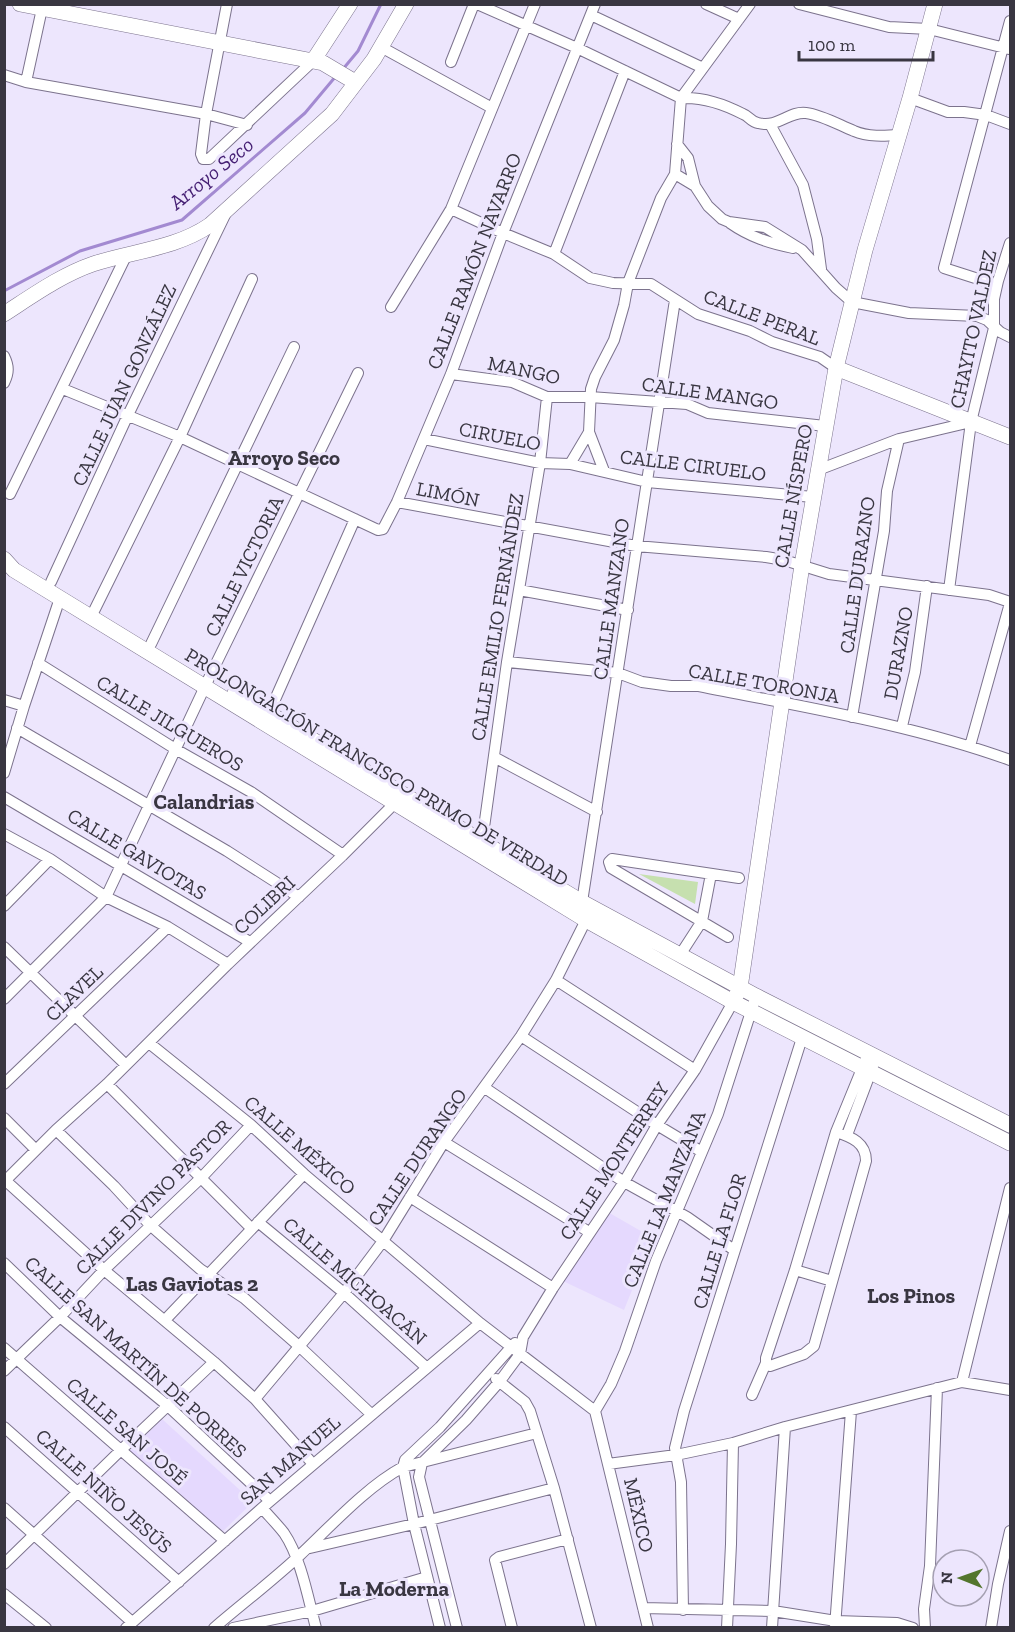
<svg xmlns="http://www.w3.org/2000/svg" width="1015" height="1632" font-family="'Zilla Slab',serif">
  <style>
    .built { fill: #e5d9fe }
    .green { fill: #c6e0af }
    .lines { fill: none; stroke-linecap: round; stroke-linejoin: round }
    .stream { stroke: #a38ad1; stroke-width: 3 }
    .street-casing { stroke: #7c738d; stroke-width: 12 }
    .secondary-casing { stroke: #7c738d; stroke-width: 16 }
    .street { stroke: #fff; stroke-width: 10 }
    .secondary { stroke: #fff; stroke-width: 15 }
    .labels { text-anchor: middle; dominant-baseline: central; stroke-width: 6; stroke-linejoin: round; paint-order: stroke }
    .street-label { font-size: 20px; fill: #393641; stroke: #ede6fd }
    .water-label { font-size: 21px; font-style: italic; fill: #451f73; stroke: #ede6fd }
    .neighbourhood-label { font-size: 21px; font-weight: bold; fill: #393641; stroke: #ede6fd }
  </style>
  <rect width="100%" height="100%" fill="#ede6fd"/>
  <path class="built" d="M 606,1211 L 653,1238 L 624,1310 L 563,1281 Z
    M 162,1419 L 253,1502 L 220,1534 L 128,1453 Z"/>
  <path class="green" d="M 639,874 L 698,882 L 695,904 Z"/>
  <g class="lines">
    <path class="stream" d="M 343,69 L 358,51 L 381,4
      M 4,291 L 80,251 L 182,220 L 305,113 L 336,76"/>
    <g class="street-casing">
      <path id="street" d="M 227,4 L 206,114 L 201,154 L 203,159 L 209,159 L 313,61
        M 477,4 L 577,48 L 681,98
        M 706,4 L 739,19
        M 799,4 L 889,27 L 929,29 L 1009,49
        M 591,15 L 703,68
        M 381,47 L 492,108
        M 451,62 L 474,4
        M 4,75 L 26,82 L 206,114 L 247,125
        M 26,82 L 43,4
        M 681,98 C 701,97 724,104 743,114 C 749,116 751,122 758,123 C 779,128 788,111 806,113 C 822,115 839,125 854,131 C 868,137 884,136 899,135
        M 910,98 L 948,112 L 964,112 L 986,115 L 1010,124
        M 770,124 L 803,185 L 817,239 L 821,269
        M 677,144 L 688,158 L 695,186
        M 675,174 L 695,186 L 708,206 L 722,219 L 729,222 L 765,227 L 802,250 L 836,288 L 852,302 L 909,313 L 977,316 L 987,320 L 1000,332 L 1010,337
        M 451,209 L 503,233 L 554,254 L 590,278 L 613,283 L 651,284 L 698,314 L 750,331 L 772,342 L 820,357 L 836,368
        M 730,223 C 750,237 769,243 793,248
        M 554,254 L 625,71
        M 997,285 L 944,268 L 1010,21
        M 391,307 L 451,209 L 535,4
        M 4,356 C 9,366 9,373 4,383
        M 451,374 L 512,382 L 547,397 L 590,397 L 687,404 L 708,413 L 825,426
        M 63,389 L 180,437 L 378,530 L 383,529 L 397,502 L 451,374 L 503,233 L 595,4
        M 424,439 L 540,463 L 570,464 L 647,482 L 813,497
        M 570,464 L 589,432
        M 818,470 L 899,439 L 971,422
        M 604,471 L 589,432 L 591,389 L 595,377 L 614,340 L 624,305 L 628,283 L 661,198 L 675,174 L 681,98 L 750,4
        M 10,494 L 126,256
        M 397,502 L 636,546 L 766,557 L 784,560 L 829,574 L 989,595 L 1010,602
        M 51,582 L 128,415 L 226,213
        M 519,590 L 628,610
        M 949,590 L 971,422 L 994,328 L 994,299 L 998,281 L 1010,243
        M 91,617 L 180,437 L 252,279
        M 151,644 L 294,347
        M 507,662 L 618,673 L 642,682 L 671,686 L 699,686 C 803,707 910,724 1010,760
        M 38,663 L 177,750 L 251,792 L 343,855
        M 4,700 L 24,706
        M 269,713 L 355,519
        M 852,717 L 884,531 L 887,491 L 899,439
        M 902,726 L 915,672 L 927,586
        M 17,728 L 227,851 L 299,897
        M 970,746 L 1010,603
        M 494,757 L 597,812
        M 4,773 L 24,706 L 60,598
        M 4,797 L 250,942
        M 4,834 L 50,859 L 106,897 L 168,927 L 228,964
        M 482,842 L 507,662 L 540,463 L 547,397
        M 582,902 L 675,300
        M 4,906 L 50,859
        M 728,937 L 611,868 L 609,862 L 612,859 L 739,878
        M 4,947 L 126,1065
        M 680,955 L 702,921 L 711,874
        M 556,980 L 695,1070
        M 4,999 L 106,897 L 209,678 L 358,373
        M 521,1036 L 657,1125 L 702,1152
        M 149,1043 L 251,1125 L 304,1174 L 480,1323 L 595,1411
        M 4,1084 L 168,927
        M 107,1084 L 251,1228
        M 485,1088 L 624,1182 L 687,1217 L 734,1250
        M 4,1118 L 36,1150
        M 56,1130 L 114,1186 L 150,1225 L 200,1269 L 244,1298 L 300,1347 L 371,1414
        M 836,1132 C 852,1137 866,1143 866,1161 L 814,1346 L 804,1354 L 770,1366 L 766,1363 L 766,1358 L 795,1270 L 836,1132 L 868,1054
        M 847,1135 L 873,1066
        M 444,1142 L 589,1232
        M 6,1181 L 104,1270 L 214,1362 L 255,1399 L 313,1464
        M 4,1182 L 56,1130 L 107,1084 L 228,964 L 343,855 L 398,800
        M 410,1197 L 553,1288
        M 258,1222 L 344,1293 L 427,1368
        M 4,1263 L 60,1317 L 168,1406 L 270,1501
        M 795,1270 L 832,1281
        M 165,1320 L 304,1174
        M 4,1348 L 225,1541
        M 4,1371 L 60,1317 L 104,1270 L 202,1177 L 251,1125
        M 496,1379 L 525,1402 L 530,1411 L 554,1488 L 591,1628
        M 962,1382 L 1010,1188
        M 752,1395 L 766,1363
        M 255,1399 L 344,1293 L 383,1241 L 444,1142 L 521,1036 L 556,980 L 586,920
        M 595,1411 L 611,1384 L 625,1351 L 656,1261 L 718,1114 L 756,996
        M 595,1411 L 648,1628
        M 4,1427 L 179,1582
        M 608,1464 L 676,1455 L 733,1443 L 785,1427 L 962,1382 L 1010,1390
        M 4,1508 L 132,1622
        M 262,1508 C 269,1516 277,1524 284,1533 C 301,1558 308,1598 316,1628
        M 310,1548 L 414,1524 L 554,1488
        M 4,1564 L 122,1449 L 214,1362
        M 4,1594 L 46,1628
        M 643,1608 L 773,1611 L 836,1621 L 897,1623 L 913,1628
        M 683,1610 L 681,1482 L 675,1448 L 684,1411 L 802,1038
        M 835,1627 L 851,1411
        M 126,1628 L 262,1508 L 480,1323
        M 214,1628 C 242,1604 272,1581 299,1556 C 330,1527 366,1487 403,1467 L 537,1433
        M 233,1628 L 312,1611 L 427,1577
        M 440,1628 L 414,1524 L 403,1467 L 405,1460 L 440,1427 L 515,1343
        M 457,1628 L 419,1477 L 422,1463 L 466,1420 L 500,1381 L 520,1354 L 523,1337 L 553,1288 L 624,1182 L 657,1125 L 695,1070 L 733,1002
        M 512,1628 L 495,1560 L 499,1557 L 568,1539
        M 727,1628 L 731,1544 L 733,1443
        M 772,1628 L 785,1427
        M 925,1628 L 924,1609 L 930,1566 L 937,1388
        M 991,1628 L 998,1584 L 1010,1531"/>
    </g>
    <g class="secondary-casing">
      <path id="secondary" d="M 20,4 L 313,61 L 323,63 L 355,82
        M 313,61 L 350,4
        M 4,314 C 32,296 61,275 93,264 C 132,251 175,249 210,225 L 332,114 L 374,59 L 406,4
        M 836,368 L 1010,437
        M 4,559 L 14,570 L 586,920 L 733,1002 L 1010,1143
        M 235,693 L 582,902 L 756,996 L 1010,1125
        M 737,994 L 740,988 L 802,565 L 836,368 L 865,250 L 910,98 L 935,4"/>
    </g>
    <use href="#street" class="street"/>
    <use href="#secondary" class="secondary"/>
  </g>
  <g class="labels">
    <g class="street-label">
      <text transform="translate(474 261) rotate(-69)">CALLE RAMÓN NAVARRO</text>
      <text transform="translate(762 317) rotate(21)">CALLE PERAL</text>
      <text transform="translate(973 329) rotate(-78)">CHAYITO VALDEZ</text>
      <text transform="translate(524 370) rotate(12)">MANGO</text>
      <text transform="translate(124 385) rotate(-65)">CALLE JUAN GONZÁLEZ</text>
      <text transform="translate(710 393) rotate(8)">CALLE MANGO</text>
      <text transform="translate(500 436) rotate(11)">CIRUELO</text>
      <text transform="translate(693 465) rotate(7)">CALLE CIRUELO</text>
      <text transform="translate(448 494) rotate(11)">LIMÓN</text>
      <text transform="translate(793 496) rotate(-80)">CALLE NÍSPERO</text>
      <text transform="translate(244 566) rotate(-64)">CALLE VICTORIA</text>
      <text transform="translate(857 575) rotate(-82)">CALLE DURAZNO</text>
      <text transform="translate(611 599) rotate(-82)">CALLE MANZANO</text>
      <text transform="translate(497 617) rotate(-81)">CALLE EMILIO FERNÁNDEZ</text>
      <text transform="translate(898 653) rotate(-80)">DURAZNO</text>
      <text transform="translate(764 683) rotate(10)">CALLE TORONJA</text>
      <text transform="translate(170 723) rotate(31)">CALLE JILGUEROS</text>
      <text transform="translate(377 767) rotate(31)">PROLONGACIÓN FRANCISCO PRIMO DE VERDAD</text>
      <text transform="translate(137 854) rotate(31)">CALLE GAVIOTAS</text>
      <text transform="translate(264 905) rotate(-43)">COLIBRI</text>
      <text transform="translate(74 993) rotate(-44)">CLAVEL</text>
      <text transform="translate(300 1145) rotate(41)">CALLE MÉXICO</text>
      <text transform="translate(417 1157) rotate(-56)">CALLE DURANGO</text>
      <text transform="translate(614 1161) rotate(-57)">CALLE MONTERREY</text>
      <text transform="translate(153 1197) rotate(-45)">CALLE DIVINO PASTOR</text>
      <text transform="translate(664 1199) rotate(-68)">CALLE LA MANZANA</text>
      <text transform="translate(719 1241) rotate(-73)">CALLE LA FLOR</text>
      <text transform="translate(355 1281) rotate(41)">CALLE MICHOACÁN</text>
      <text transform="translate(136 1357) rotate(42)">CALLE SAN MARTÍN DE PORRES</text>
      <text transform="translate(127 1431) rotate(41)">CALLE SAN JOSÉ</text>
      <text transform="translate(290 1460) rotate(-41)">SAN MANUEL</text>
      <text transform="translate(104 1491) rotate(42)">CALLE NIÑO JESÚS</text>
      <text transform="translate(639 1515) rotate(77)">MÉXICO</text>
    </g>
    <g class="water-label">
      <text transform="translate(211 173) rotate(-39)">Arroyo Seco</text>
    </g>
    <g class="neighbourhood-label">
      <text x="284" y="457">Arroyo Seco</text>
      <text x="204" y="801">Calandrias</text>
      <text x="192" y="1283">Las Gaviotas 2</text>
      <text x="911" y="1295">Los Pinos</text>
      <text x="394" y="1588">La Moderna</text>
    </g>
  </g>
  <rect width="1015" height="1632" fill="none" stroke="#393641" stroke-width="12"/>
  <g transform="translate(961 1578) rotate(271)"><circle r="28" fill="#ede6fd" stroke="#a5a0b2" stroke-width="1.5"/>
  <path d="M0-4.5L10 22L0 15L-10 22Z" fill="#53752d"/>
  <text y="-9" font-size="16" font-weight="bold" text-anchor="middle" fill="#393641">N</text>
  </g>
  <path d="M799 51v9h134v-9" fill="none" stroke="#393641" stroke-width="3"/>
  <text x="808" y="51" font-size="18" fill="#393641" stroke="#ede6fd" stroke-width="4.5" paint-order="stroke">100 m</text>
</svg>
